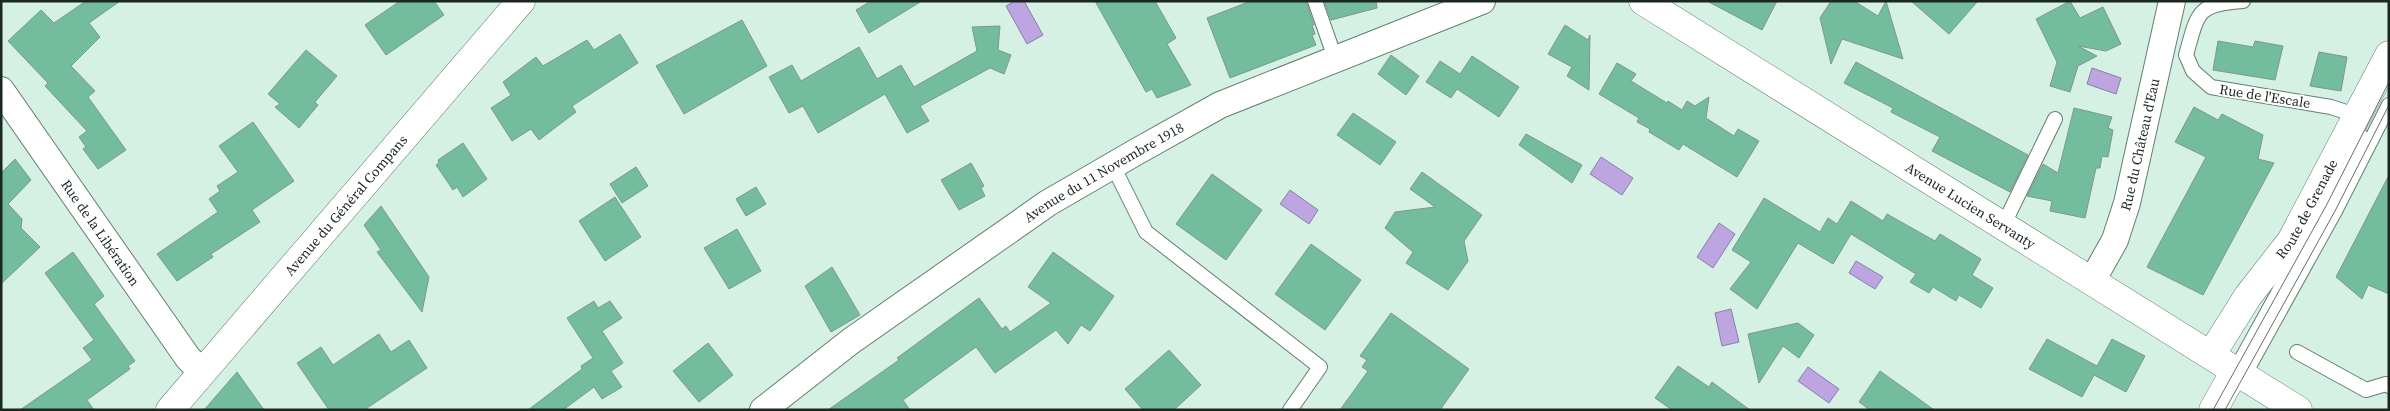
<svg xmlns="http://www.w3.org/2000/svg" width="2390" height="411" font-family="'Source Serif 4',serif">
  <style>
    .water { fill: #bca5e0; stroke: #8c7fa7 }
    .building { fill: #73bc9d; stroke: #7e998c }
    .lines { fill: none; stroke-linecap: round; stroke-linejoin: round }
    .lane-casing { stroke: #647e72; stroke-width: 16 }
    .street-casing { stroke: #647e72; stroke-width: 28 }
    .secondary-casing { stroke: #647e72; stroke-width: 29 }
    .lane { stroke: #fff; stroke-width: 14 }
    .street { stroke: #fff; stroke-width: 26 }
    .secondary { stroke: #fff; stroke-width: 28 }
    .tram { stroke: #5f7068; stroke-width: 1 }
    .labels { text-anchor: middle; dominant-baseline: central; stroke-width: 4; stroke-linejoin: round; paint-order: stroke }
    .street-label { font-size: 14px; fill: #1c2722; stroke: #fff }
  </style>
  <rect width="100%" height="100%" fill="#d5f1e3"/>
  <path class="water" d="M 1015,1 L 1024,1 L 1043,35 L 1027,44 L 1006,6 Z
    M 2092,68 L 2121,78 L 2116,94 L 2087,84 Z
    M 1601,157 L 1633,178 L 1622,195 L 1590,174 Z
    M 1290,190 L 1318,210 L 1309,224 L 1280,204 Z
    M 1719,223 L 1735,234 L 1713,268 L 1697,257 Z
    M 1856,261 L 1883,277 L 1875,289 L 1849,273 Z
    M 1731,309 L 1739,342 L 1722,346 L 1715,313 Z
    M 1808,367 L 1839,389 L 1829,403 L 1798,381 Z"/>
  <path class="building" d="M 86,1 L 120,1 L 89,23 L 100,37 L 71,66 L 95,91 L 88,97 L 126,150 L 98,169 L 83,149 L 86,147 L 79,137 L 87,131 L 45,86 L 48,83 L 8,41 L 41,10 L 54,23 Z
    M 400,1 L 434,1 L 444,15 L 386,55 L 365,25 Z
    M 871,1 L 922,1 L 869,33 L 856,10 Z
    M 1095,1 L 1155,1 L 1176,38 L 1167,44 L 1191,85 L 1157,98 L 1152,89 L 1146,92 Z
    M 1251,1 L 1306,1 L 1314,25 L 1312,25 L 1315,34 L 1312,35 L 1316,45 L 1230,78 L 1207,18 Z
    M 1324,1 L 1376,1 L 1377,8 L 1331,20 Z
    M 1707,1 L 1777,1 L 1762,30 Z
    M 1831,1 L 1854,1 L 1878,16 L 1886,1 L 1903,59 L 1842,39 L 1831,64 L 1820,18 Z
    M 1911,1 L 1978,1 L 1949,34 Z
    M 2070,1 L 2080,18 L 2103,7 L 2121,44 L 2106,51 L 2078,46 L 2097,56 L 2078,66 L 2070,92 L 2050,86 L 2057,62 L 2036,19 Z
    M 742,20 L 767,66 L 684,114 L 656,66 Z
    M 1565,25 L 1588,40 L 1590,35 L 1589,90 L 1567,76 L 1572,67 L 1548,54 Z
    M 1000,26 L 998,50 L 1011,55 L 1004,74 L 990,68 L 920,106 L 929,121 L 907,133 L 885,94 L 818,133 L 803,106 L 789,113 L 769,77 L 792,65 L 801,81 L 859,47 L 877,79 L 901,65 L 914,87 L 977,51 L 972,27 Z
    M 620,34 L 638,63 L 572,106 L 576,112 L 539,140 L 531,129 L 512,141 L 491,108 L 511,95 L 503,82 L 536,57 L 543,66 L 587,40 L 594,50 Z
    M 2218,41 L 2253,47 L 2255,41 L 2283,46 L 2275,80 L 2213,70 Z
    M 306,50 L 337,76 L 315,102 L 318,105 L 299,128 L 275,107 L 280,104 L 268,94 Z
    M 2319,52 L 2347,57 L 2341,91 L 2310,86 Z
    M 1391,55 L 1419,76 L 1406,95 L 1378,74 Z
    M 1472,56 L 1519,87 L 1499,117 L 1457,89 L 1451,98 L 1426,82 L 1440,61 L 1460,74 Z
    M 1856,62 L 2028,155 L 2010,192 L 1932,151 L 1940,137 L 1891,112 L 1893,108 L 1844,83 Z
    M 1617,63 L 1636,74 L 1631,81 L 1667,103 L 1668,101 L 1682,110 L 1687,101 L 1695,106 L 1709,97 L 1706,118 L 1734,136 L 1738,129 L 1759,141 L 1737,177 L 1683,144 L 1679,150 L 1649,132 L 1650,129 L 1637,122 L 1639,118 L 1599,94 Z
    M 2194,107 L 2218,120 L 2222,114 L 2263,135 L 2258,159 L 2274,163 L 2203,295 L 2147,267 L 2206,157 L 2175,142 Z
    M 2074,108 L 2112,117 L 2108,128 L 2113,130 L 2108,157 L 2102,156 L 2100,168 L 2096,168 L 2085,218 L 2050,211 L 2052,201 L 2027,196 L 2043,164 L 2058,173 Z
    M 1353,113 L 1396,142 L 1380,165 L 1337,135 Z
    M 253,122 L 294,181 L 252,210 L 260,222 L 211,254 L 213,257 L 177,281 L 157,254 L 218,212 L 209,199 L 220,191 L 217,186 L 238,172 L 219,146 Z
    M 1526,134 L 1582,165 L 1572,183 L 1519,145 Z
    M 463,143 L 487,179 L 463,197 L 457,187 L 453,190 L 436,165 L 439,163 L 438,160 Z
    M 15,159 L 31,180 L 8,204 L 22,219 L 21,228 L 40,247 L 1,284 L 1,173 Z
    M 971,163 L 984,186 L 981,188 L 985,196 L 959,210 L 941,180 Z
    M 636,167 L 648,186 L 622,203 L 610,184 Z
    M 1422,172 L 1482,215 L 1464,241 L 1468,261 L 1448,290 L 1406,263 L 1413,252 L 1385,228 L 1395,212 L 1435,207 L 1410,189 Z
    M 1212,174 L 1262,210 L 1226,260 L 1176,224 Z
    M 2389,175 L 2389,294 L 2368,285 L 2362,299 L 2336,277 Z
    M 756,187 L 766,204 L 746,216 L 736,199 Z
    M 615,197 L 641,237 L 605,261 L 579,221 Z
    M 1764,198 L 1820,232 L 1828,218 L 1837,224 L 1851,201 L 1883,221 L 1887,214 L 1935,241 L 1940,234 L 1981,259 L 1972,275 L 1993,288 L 1981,308 L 1959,295 L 1956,301 L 1933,287 L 1929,293 L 1910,282 L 1916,274 L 1851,234 L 1833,264 L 1798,243 L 1757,309 L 1730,289 L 1751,262 L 1732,250 Z
    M 381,206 L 429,277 L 422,312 L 377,252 L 381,250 L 364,225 Z
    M 737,229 L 761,271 L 729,289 L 704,248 Z
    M 1311,244 L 1361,280 L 1325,330 L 1275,294 Z
    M 73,252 L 104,296 L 94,304 L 135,361 L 128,366 L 130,369 L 87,400 L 94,410 L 20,410 L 92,360 L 83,348 L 94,340 L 45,273 Z
    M 1053,252 L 1114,296 L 1090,331 L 1081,325 L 1068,344 L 1056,330 L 995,373 L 976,347 L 903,400 L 910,410 L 828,410 L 899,360 L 897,358 L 979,298 L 1002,329 L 1006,326 L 1010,332 L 1051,303 L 1028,287 Z
    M 832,267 L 860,315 L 831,332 L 805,286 Z
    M 594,301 L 598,308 L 610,301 L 622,318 L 602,331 L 623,363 L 611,371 L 622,387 L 602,399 L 594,387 L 563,410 L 528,410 L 582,369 L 581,366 L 593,358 L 567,318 Z
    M 1391,313 L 1469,369 L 1440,410 L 1340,410 L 1368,371 L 1362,367 L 1367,360 L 1360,356 Z
    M 1798,323 L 1814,335 L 1799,358 L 1783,346 L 1759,383 L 1748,334 Z
    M 379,334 L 391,352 L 409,340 L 427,368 L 364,410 L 329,410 L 297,363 L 321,347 L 333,365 Z
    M 2047,339 L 2097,366 L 2112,339 L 2145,356 L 2126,392 L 2094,375 L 2082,397 L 2029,369 Z
    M 708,343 L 733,375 L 699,402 L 673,371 Z
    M 1169,350 L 1201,385 L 1174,410 L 1143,410 L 1125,389 Z
    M 1678,366 L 1709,387 L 1712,382 L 1750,410 L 1672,410 L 1655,398 Z
    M 1880,371 L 1908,391 L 1934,410 L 1870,410 L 1859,402 Z
    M 237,372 L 264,410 L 204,410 Z"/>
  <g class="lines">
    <g class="lane-casing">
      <path id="lane" d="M 1315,1 L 1335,58
        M 2243,1 C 2196,4 2198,13 2186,55 L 2193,71 L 2211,87 L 2331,107 L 2346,112 L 2356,119
        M 1113,166 L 1146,232 L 1320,367 L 1290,410
        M 2003,226 L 2055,119
        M 2297,352 L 2366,390 L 2386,384 L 2389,386
        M 2235,371 L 2326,206 L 2361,136
        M 2243,377 L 2335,211 L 2389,105"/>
    </g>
    <g class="street-casing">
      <g id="street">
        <path id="s1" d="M 1,90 L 188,358 L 202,372"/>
        <path id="s2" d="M 2092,281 L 2115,240 L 2127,203 L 2172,1"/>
        <path id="s3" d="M 763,410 L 851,341 L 1048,203 L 1136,152 L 1220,105 L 1482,1"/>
      </g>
    </g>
    <g class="secondary-casing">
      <g id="secondary">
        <path id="s4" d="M 1643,1 L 2298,410"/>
        <path id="s5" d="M 2211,355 L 2248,296 L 2291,241 L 2389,55"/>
        <path id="s6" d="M 170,410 L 521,1"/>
        <path d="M 2213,410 L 2235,371"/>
      </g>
    </g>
    <use href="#lane" class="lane"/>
    <use href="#street" class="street"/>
    <use href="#secondary" class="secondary"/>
    <path class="tram" d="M 2213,410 L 2326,206 L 2389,82
      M 2225,410 L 2335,211 L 2389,105"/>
  </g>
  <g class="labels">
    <g class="street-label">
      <text transform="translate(2265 96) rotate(9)">Rue de l'Escale</text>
      <text stroke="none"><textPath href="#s2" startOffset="146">Rue du Château d'Eau</textPath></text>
      <text stroke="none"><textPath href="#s3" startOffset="416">Avenue du 11 Novembre 1918</textPath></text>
      <text stroke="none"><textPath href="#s6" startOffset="270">Avenue du Général Compans</textPath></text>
      <text stroke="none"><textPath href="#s4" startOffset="386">Avenue Lucien Servanty</textPath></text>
      <text stroke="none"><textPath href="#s5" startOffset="175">Route de Grenade</textPath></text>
      <text stroke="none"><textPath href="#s1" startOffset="174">Rue de la Libération</textPath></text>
    </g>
  </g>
  <rect width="2390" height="411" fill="none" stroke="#1c2722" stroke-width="5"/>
</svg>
